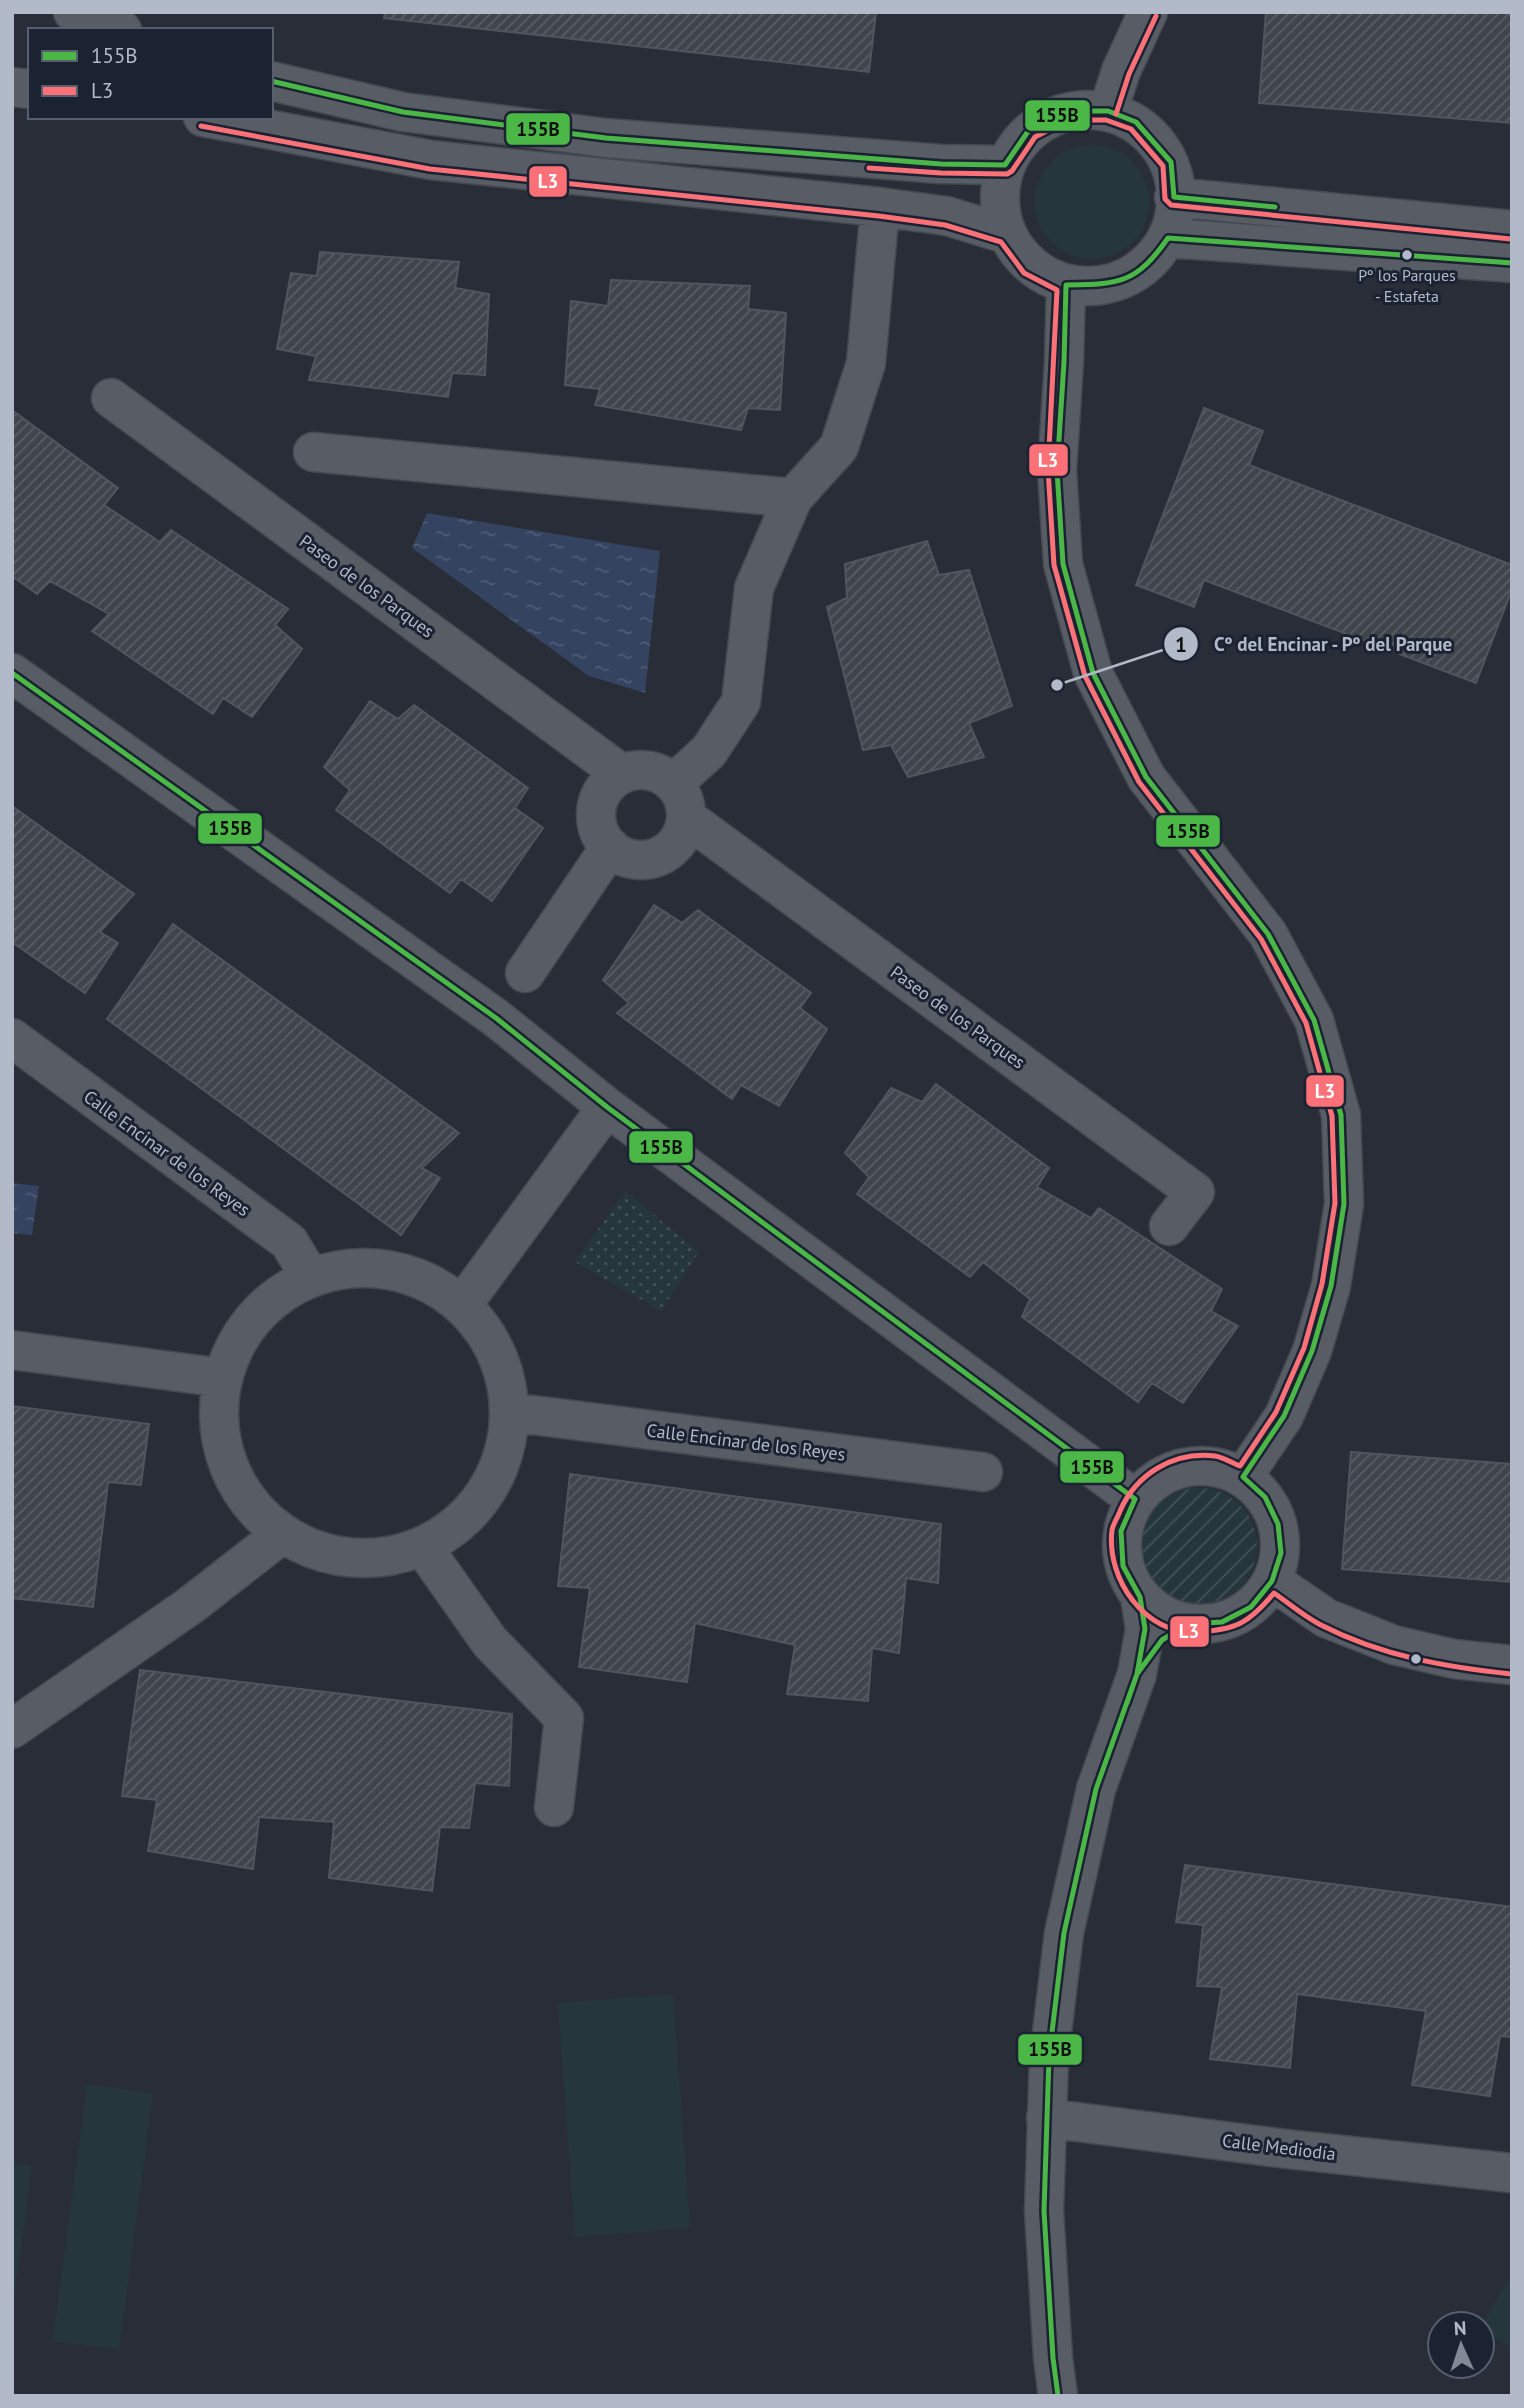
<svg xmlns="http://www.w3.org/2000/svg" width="1524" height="2408" font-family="'PT Sans',sans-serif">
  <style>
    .grass { fill: #25373d }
    .park { fill: url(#park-dots) }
    .garden { fill: url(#garden-furrows) }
    .water { fill: url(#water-ripples) }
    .building { fill: url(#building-hatch); stroke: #50555f; stroke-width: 2 }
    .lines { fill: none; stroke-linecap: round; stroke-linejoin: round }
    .street-casing { stroke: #444850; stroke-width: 41 }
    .street { stroke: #585c65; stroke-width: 38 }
    .bus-1-casing { stroke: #1b2332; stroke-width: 10 }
    .bus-2-casing { stroke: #1b2332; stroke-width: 10 }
    .bus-1 { stroke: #4ab747; stroke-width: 5 }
    .bus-2 { stroke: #fc7177; stroke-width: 5 }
    .bus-dot { fill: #b2b9c8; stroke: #1b2332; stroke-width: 2.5 }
    .labels { text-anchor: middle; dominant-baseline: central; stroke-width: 6; stroke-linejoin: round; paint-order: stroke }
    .bus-label { font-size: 16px; fill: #b2b9c8; stroke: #1b2332 }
    .street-label { font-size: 18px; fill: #b2b9c8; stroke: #1b2332 }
    .leader { fill: none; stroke: #b2b9c8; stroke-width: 2.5 }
    .callout-dot { fill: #b2b9c8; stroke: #1b2332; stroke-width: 2.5 }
    .mark-label { font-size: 21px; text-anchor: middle; font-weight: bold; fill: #111 }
    .callout-label { font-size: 19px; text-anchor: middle; font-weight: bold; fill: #b2b9c8; stroke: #1b2332; stroke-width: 6; stroke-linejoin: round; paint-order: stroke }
    .line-badge { stroke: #1b2332; stroke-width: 2.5 }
    .badge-label { font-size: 19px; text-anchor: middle; font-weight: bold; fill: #fff }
    .pale-badge-label { font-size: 19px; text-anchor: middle; font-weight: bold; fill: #111 }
  </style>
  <defs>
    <pattern id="park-dots" width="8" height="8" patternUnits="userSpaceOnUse" patternTransform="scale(1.75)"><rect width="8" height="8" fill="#25373d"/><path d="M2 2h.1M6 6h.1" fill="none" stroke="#425258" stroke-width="1.8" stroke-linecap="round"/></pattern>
    <pattern id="garden-furrows" width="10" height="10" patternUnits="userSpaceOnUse" patternTransform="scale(1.75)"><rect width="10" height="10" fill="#25373d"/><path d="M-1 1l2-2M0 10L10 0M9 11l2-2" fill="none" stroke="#425258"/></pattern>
    <pattern id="water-ripples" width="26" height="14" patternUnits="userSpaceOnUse" patternTransform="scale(1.75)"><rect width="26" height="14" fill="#344360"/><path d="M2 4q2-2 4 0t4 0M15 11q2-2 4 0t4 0" fill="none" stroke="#4f5c75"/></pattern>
    <pattern id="building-hatch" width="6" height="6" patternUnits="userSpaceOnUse" patternTransform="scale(1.75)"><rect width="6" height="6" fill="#40444c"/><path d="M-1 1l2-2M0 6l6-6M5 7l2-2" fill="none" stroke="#595d64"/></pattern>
  </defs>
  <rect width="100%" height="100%" fill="#282d37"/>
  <path class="grass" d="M1035 202a57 57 0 1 1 114 0a57 57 0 1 1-114 0Z
    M 673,1994 L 690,2228 L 575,2237 L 558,2003 Z
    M 87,2084 L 153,2093 L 119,2350 L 53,2341 Z
    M 12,2163 L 32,2166 L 12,2314 Z
    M 1512,2275 L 1512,2348 L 1482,2330 L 1482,2324 Z"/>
  <path class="park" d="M 625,1191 L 699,1252 L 661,1311 L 575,1262 Z"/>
  <path class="garden" d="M1141 1546a58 58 0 1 1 116 0a58 58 0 1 1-116 0Z"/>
  <path class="water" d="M 427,513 L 660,551 L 645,693 L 589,676 L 412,548 Z
    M 12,1183 L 39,1186 L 32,1235 L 12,1233 Z"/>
  <path class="building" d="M 385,12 L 876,12 L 869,72 L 384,18 Z
    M 1266,12 L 1512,12 L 1512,123 L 1259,103 Z
    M 320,252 L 459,262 L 455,288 L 489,294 L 485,375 L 452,373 L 448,397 L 309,380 L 316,356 L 277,349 L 291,273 L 317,276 Z
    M 611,280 L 750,286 L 748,309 L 786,313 L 780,410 L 748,408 L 741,430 L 595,405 L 600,389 L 565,385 L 571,301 L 608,306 Z
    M 1204,408 L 1263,431 L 1249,465 L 1512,565 L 1512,589 L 1476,683 L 1204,580 L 1194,607 L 1136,585 Z
    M 12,410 L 118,488 L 104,505 L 160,542 L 171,530 L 288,609 L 275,625 L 302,649 L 252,717 L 223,698 L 213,714 L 92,631 L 109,614 L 50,581 L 37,594 L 12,576 Z
    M 927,541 L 939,575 L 969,570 L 1012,706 L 969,723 L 984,757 L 908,777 L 891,745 L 863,750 L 827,607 L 847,598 L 845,564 Z
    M 370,701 L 398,719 L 414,705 L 528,788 L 515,808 L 543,828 L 492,901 L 461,879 L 450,893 L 336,810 L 350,790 L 324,767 Z
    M 12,806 L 134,894 L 100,932 L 118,943 L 85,993 L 12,942 Z
    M 654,905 L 682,923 L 698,910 L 811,993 L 800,1008 L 827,1029 L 779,1106 L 741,1085 L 732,1099 L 617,1013 L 629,1003 L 603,980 Z
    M 173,924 L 459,1133 L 422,1168 L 440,1178 L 401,1235 L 107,1019 Z
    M 936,1084 L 1049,1168 L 1037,1187 L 1091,1218 L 1099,1208 L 1222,1289 L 1211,1311 L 1238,1326 L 1183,1403 L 1152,1383 L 1138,1402 L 1022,1317 L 1030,1299 L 983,1262 L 970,1277 L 857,1194 L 869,1177 L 845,1153 L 891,1088 L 922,1102 Z
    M 12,1406 L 149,1424 L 141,1485 L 108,1482 L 93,1607 L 12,1598 Z
    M 1351,1452 L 1512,1464 L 1512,1582 L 1342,1569 Z
    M 570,1474 L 941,1524 L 938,1583 L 906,1578 L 899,1653 L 872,1648 L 868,1701 L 787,1694 L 795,1645 L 695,1623 L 687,1682 L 579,1667 L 590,1588 L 558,1586 Z
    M 140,1670 L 512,1714 L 509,1786 L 475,1783 L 469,1828 L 440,1827 L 432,1891 L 329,1878 L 334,1822 L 259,1817 L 253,1869 L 148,1851 L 157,1800 L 122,1796 Z
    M 1185,1865 L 1512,1907 L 1512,2037 L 1500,2036 L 1490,2096 L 1412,2085 L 1426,2011 L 1297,1994 L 1290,2068 L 1210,2059 L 1222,1987 L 1197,1986 L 1203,1925 L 1176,1922 Z"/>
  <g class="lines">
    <g class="street-casing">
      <path id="street" d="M 73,12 L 122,30
        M 271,81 L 403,112 L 606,138 L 941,164 L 1005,165
        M 12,87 L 30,89
        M1000 198a88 88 0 1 1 176 0a88 88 0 1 1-176 0Z
        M 1108,111 L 1121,71 L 1148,12
        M 203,117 L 431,160 L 880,207 L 947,216 L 1006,234
        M 1174,197 L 1512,230
        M 1168,238 L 1512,263
        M 1066,285 L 1064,362 L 1057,470 L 1063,564 L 1093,673 L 1146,777 L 1268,934 L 1314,1020 L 1341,1115 L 1344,1204 L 1331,1286 L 1312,1351 L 1284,1416 L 1243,1477
        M 111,398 L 622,774
        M 313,452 L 793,498
        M 12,673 L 496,1018 L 607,1107 L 1135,1499
        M596 815a45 45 0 1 1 90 0a45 45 0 1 1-90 0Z
        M 674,783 L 709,751 L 741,702 L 754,588 L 793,498 L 839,447 L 866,363 L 880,207
        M 687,818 L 1195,1192 L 1169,1226
        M 525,973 L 610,847
        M 12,1038 L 289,1242 L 311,1278
        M219 1413a145 145 0 1 1 290 0a145 145 0 1 1-290 0Z
        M 463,1304 L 607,1107
        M 12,1350 L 223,1378
        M 510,1412 L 983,1472
        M1122 1545a79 79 0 1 1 158 0a79 79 0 1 1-158 0Z
        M 423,1547 L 490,1642 L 564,1718 L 554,1807
        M 1272,1581 L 1326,1618 L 1394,1645 L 1454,1659 L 1512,1665
        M 12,1729 L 191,1605 L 282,1534
        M 1046,2118 L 1287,2149 L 1512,2173
        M 1058,2396 L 1053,2358 L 1044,2211 L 1049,2057 L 1064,1933 L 1096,1789 L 1137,1674 L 1145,1629 L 1140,1597"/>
    </g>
    <use href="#street" class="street"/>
    <g class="bus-1-casing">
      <path id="bus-1" d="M 271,81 L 403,112 L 606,138 L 941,164 L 1005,165 L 1029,130 L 1066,111 L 1108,111 L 1136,122 L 1171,162 L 1174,197 L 1275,207
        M 12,673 L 496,1018 L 607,1107 L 1135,1499 L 1121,1531 L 1123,1566 L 1140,1597 L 1145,1629 L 1137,1674 L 1127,1703
        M 1058,2396 L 1053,2358 L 1044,2211 L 1049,2057 L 1064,1933 L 1096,1789 L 1137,1674 L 1162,1640 L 1188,1624 L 1222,1622 L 1251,1607 L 1272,1581 L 1281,1553 L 1278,1524 L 1265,1497 L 1243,1477 L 1284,1416 L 1312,1351 L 1331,1286 L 1344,1204 L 1341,1115 L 1314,1020 L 1268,934 L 1146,777 L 1093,673 L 1063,564 L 1057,470 L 1064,362 L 1066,285 C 1119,284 1136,284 1168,238 L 1512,263"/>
    </g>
    <g class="bus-2-casing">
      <path id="bus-2" d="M 1116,114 L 1129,74 L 1156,16
        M 201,126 L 430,169 L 879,216 L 945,225 L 1001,242 L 1024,273 L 1057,290 L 1048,469 L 1054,565 L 1085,676 L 1139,782 L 1261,939 L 1306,1023 L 1332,1116 L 1335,1203 L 1322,1284 L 1304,1348 L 1276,1412 L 1240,1466 C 1232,1463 1223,1457 1215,1456 C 1174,1451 1136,1474 1120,1511 C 1118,1517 1113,1524 1112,1530 C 1106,1579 1145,1635 1197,1632 C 1236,1630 1249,1623 1274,1593 C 1290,1604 1306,1618 1323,1626 C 1382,1656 1446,1667 1511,1674
        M 869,168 L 941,173 L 1007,174 L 1012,171 L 1035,137 L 1068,120 L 1106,120 L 1131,129 L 1163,166 L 1165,199 L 1171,205 L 1511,239"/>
    </g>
    <use href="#bus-1" class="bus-1"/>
    <use href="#bus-2" class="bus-2"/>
  </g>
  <g class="bus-dot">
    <circle cx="1407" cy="255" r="6"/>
    <circle cx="1416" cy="1659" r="6"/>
  </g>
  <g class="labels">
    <g class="bus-label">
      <text x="1407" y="275">Pº los Parques<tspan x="1407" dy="21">- Estafeta</tspan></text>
    </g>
    <g class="street-label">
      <text transform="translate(367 586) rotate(36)">Paseo de los Parques</text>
      <text transform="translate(958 1017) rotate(36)">Paseo de los Parques</text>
      <text transform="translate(167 1153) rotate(36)">Calle Encinar de los Reyes</text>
      <text transform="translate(746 1442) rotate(7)">Calle Encinar de los Reyes</text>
      <text transform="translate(1279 2147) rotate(7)">Calle Mediodía</text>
    </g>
  </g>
  <path class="leader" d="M1057 685L1181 644"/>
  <g class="callout-dot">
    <circle cx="1057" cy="685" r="7"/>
    <circle cx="1181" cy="644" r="18"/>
  </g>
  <g class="mark-label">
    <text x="1181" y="652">1</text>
  </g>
  <g class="callout-label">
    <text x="1333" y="651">Cº del Encinar - Pº del Parque</text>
  </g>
  <g class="line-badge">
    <rect x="1024" y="99" width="67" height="33" rx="7" fill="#4ab747"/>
    <rect x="505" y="112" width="66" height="34" rx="7" fill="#4ab747"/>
    <rect x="528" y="165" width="40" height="33" rx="7" fill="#fc7177"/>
    <rect x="1028" y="443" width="41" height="34" rx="7" fill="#fc7177"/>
    <rect x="197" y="812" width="66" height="33" rx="7" fill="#4ab747"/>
    <rect x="1155" y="814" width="66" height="34" rx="7" fill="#4ab747"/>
    <rect x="1305" y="1074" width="40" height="34" rx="7" fill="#fc7177"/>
    <rect x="628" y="1130" width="66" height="34" rx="7" fill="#4ab747"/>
    <rect x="1059" y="1450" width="66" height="34" rx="7" fill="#4ab747"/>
    <rect x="1169" y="1615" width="41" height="33" rx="7" fill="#fc7177"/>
    <rect x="1017" y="2033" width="66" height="33" rx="7" fill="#4ab747"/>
  </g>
  <g class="badge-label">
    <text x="548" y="188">L3</text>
    <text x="1048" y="467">L3</text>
    <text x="1325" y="1098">L3</text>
    <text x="1189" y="1638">L3</text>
  </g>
  <g class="pale-badge-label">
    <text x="1057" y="122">155B</text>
    <text x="538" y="136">155B</text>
    <text x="230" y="835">155B</text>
    <text x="1188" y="838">155B</text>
    <text x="661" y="1154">155B</text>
    <text x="1092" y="1474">155B</text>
    <text x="1050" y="2056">155B</text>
  </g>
  <rect width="1524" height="2408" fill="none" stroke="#b2b9c8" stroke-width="28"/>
  <rect x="28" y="28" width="245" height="91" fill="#1b2332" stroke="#575f6e" stroke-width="2"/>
  <rect x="42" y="51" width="35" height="10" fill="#4ab747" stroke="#575f6e" stroke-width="2"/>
  <text x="91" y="63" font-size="21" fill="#b2b9c8">155B</text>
  <rect x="42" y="86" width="35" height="10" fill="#fc7177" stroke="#575f6e" stroke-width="2"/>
  <text x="91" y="98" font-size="21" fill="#b2b9c8">L3</text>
  <g transform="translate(1461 2345) rotate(357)"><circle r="33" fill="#1b2332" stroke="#575f6e" stroke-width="2"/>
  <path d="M0-5L12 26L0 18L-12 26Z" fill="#828895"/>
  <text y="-10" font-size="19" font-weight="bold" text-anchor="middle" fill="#b2b9c8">N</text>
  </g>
</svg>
